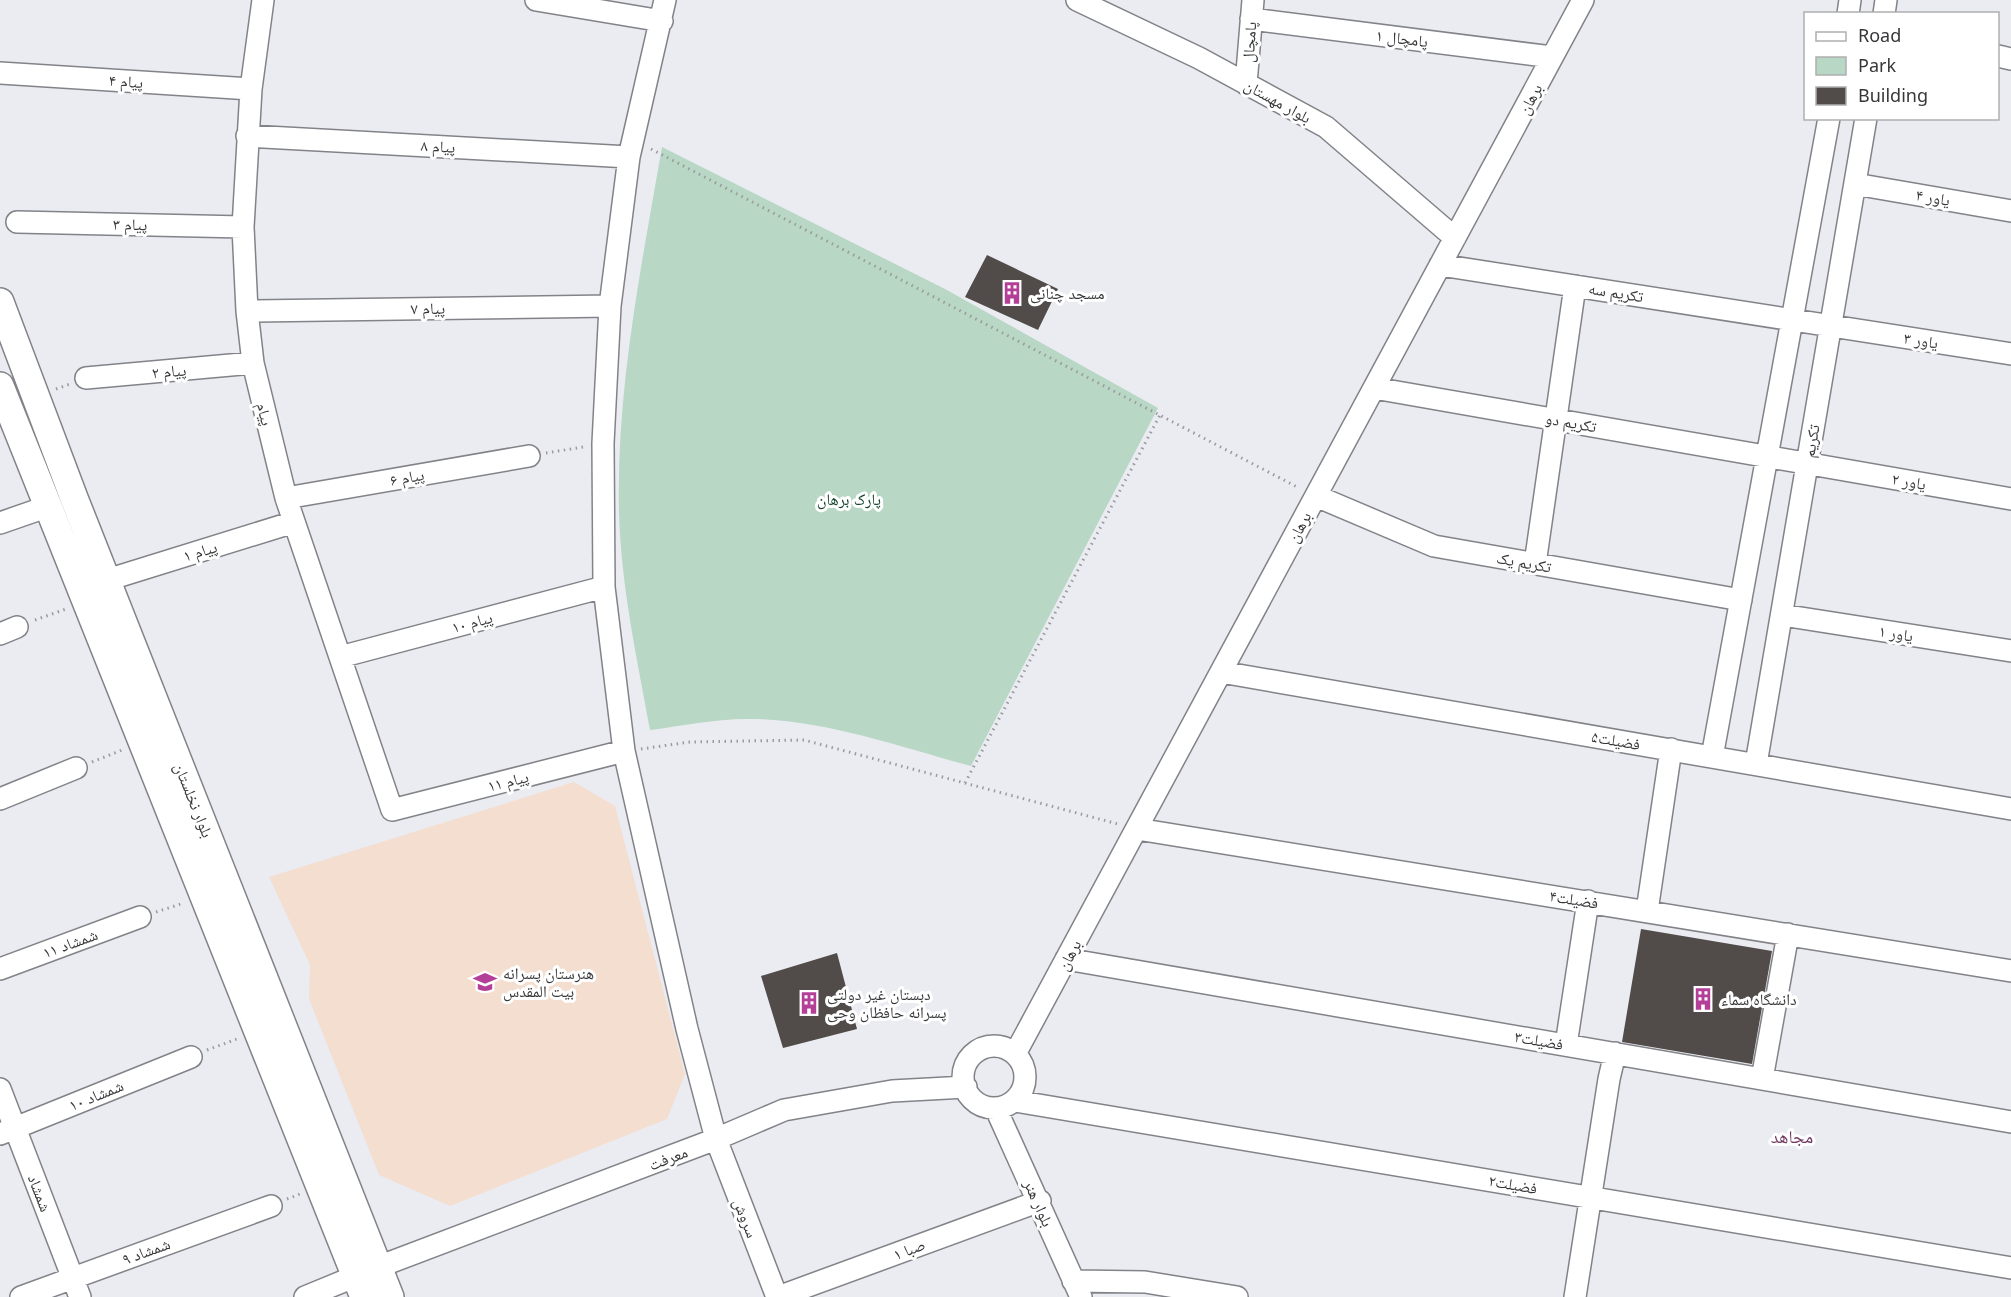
<svg xmlns="http://www.w3.org/2000/svg" width="2011" height="1297" font-family="'Noto Sans','Noto Naskh Arabic',sans-serif">
  <style>
    .education { fill: #f3ded0 }
    .green { fill: #b8d7c5 }
    .building { fill: #514b49 }
    .lines { fill: none; stroke-linecap: round; stroke-linejoin: round }
    .minor-casing { stroke: #828388; stroke-width: 24 }
    .major-casing { stroke: #828388; stroke-width: 30 }
    .path { stroke: #9a9b9f; stroke-width: 3; stroke-dasharray: 1.5 4.5; stroke-linecap: butt }
    .minor { stroke: #fff; stroke-width: 21 }
    .major { stroke: #fff; stroke-width: 27 }
    .labels { text-anchor: middle; dominant-baseline: central; stroke-width: 6; stroke-linejoin: round; paint-order: stroke }
    .street-label { font-size: 16px; fill: #363739; stroke: #fff }
    .poi-label { font-size: 16px; fill: #363739; stroke: #fff; text-anchor: start }
    .park-label { font-size: 16px; fill: #12442d; stroke: #fff }
    .neighbourhood-label { font-size: 18px; fill: #713762; stroke: #fff }
  </style>
  <rect width="100%" height="100%" fill="#ebecf2"/>
  <path class="education" d="M 574,782 L 615,806 L 685,1074 L 667,1119 L 450,1206 L 379,1175 L 309,999 L 310,965 L 269,877 Z"/>
  <path class="green" d="M 662,147 L 945,289 L 1158,408 L 971,766 C 900,747 820,718 746,719 C 715,719 682,726 650,730 C 637,658 621,586 619,513 C 616,390 641,268 662,147 Z"/>
  <path class="building" d="M 987,255 L 1058,289 L 1038,330 L 965,297 Z
    M 1641,929 L 1772,951 L 1752,1064 L 1622,1042 Z
    M 837,953 L 857,1029 L 783,1048 L 761,976 Z"/>
  <g class="lines">
    <g class="minor-casing">
      <path id="minor" d="M 263,0 L 251,89 L 243,227 L 247,311 L 253,363 L 286,498 L 392,810 L 624,751
        M 536,0 L 662,21
        M 665,0 L 629,157 L 610,306 L 603,443 L 604,587 L 624,751 L 687,1029 L 716,1139 L 777,1297
        M 1077,0 L 1199,58 L 1326,127 L 1455,238
        M 1848,14 L 1850,0
        M 1884,14 L 1886,0
        M 1251,19 L 1552,57
        M 1998,56 L 2011,59
        M 0,73 L 251,89
        M 1246,84 L 1253,0
        M 247,136 L 629,157
        M 1855,184 L 2011,211
        M 17,222 L 243,227
        M 1440,265 L 2011,354
        M 247,311 L 610,306
        M 86,378 L 253,363
        M 1374,388 L 2011,499
        M 1316,496 L 1434,546 L 1741,600
        M 286,498 L 529,456
        M 0,523 L 49,506
        M 1535,564 L 1575,286
        M 107,580 L 294,522
        M 1782,615 L 2011,651
        M 0,634 L 17,627
        M 340,657 L 604,587
        M 1221,672 L 2011,809
        M 1712,757 L 1829,118
        M 1756,764 L 1866,118
        M 0,799 L 76,768
        M 1137,829 L 2011,971
        M 1647,911 L 1671,749
        M 1066,959 L 2011,1122
        M 0,969 L 140,917
        M 1566,1045 L 1588,901
        M963 1077a31 31 0 1 1 62 0a31 31 0 1 1-62 0Z
        M 1015,1054 L 1583,0
        M 1762,1079 L 1788,934
        M 0,1089 L 80,1297
        M 1015,1101 L 2011,1268
        M 996,1109 L 1081,1297
        M 0,1134 L 191,1057
        M 1073,1281 L 1145,1282 L 1237,1297
        M 21,1297 L 271,1206
        M 305,1297 L 378,1267 L 716,1139 L 784,1110 L 892,1091 L 966,1087
        M 778,1297 L 1040,1201
        M 1575,1297 L 1609,1079 L 1615,1053"/>
    </g>
    <g class="major-casing">
      <path id="major" d="M 0,302 L 74,498 L 390,1297
        M 0,386 L 364,1297"/>
    </g>
    <path class="path" d="M 651,149 L 1299,488
      M 56,389 L 70,384
      M 546,453 L 583,447
      M 35,620 L 66,609
      M 641,749 L 690,742 L 804,740 L 1118,824
      M 92,762 L 122,750
      M 965,783 L 1160,415
      M 156,912 L 184,903
      M 207,1050 L 237,1039
      M 287,1199 L 300,1194"/>
    <use href="#minor" class="minor"/>
    <use href="#major" class="major"/>
  </g>
  <defs>
    <g id="building-bare" transform="scale(1.8)"><path d="M-4-6H4V6H1V3H-1V6H-4ZM-2.5-4.3h1.7v1.8h-1.7ZM.8-4.3h1.7v1.8H.8ZM-2.5-1h1.7V.8h-1.7ZM.8-1h1.7V.8H.8Z" fill="#b33f99" stroke="#fff" stroke-width="2.5" paint-order="stroke"/></g>
    <g id="school-bare" transform="scale(1.8)"><path d="M0-5L7-2L0 1L-7-2ZM-4 1L0 2.5L4 1V4Q0 6-4 4Z" fill="#b33f99" stroke="#fff" stroke-width="2.5" paint-order="stroke"/></g>
  </defs>
  <g fill-rule="evenodd">
    <use href="#building-bare" x="1012" y="293"/>
    <use href="#school-bare" x="485" y="982"/>
    <use href="#building-bare" x="1703" y="999"/>
    <use href="#building-bare" x="809" y="1003"/>
  </g>
  <g class="labels">
    <g class="street-label">
      <text transform="translate(1402 38) rotate(7)">پامچال ۱</text>
      <text transform="translate(1249 42) rotate(-86)">پامچال</text>
      <text transform="translate(126 81) rotate(4)">پیام ۴</text>
      <text transform="translate(1530 99) rotate(-62)">برهان</text>
      <text transform="translate(1278 101) rotate(29)">بلوار مهستان</text>
      <text transform="translate(438 146) rotate(3)">پیام ۸</text>
      <text transform="translate(1933 197) rotate(10)">یاور ۴</text>
      <text transform="translate(130 224) rotate(1)">پیام ۳</text>
      <text transform="translate(1616 292) rotate(9)">تکریم سه</text>
      <text transform="translate(428 308) rotate(-1)">پیام ۷</text>
      <text transform="translate(1921 340) rotate(9)">یاور ۳</text>
      <text transform="translate(169 371) rotate(-5)">پیام ۲</text>
      <text transform="translate(265 414) rotate(76)">پیام</text>
      <text transform="translate(1571 422) rotate(10)">تکریم دو</text>
      <text transform="translate(1811 441) rotate(-80)">تکریم</text>
      <text transform="translate(407 477) rotate(-10)">پیام ۶</text>
      <text transform="translate(1909 481) rotate(10)">یاور ۲</text>
      <text transform="translate(1299 527) rotate(-62)">برهان</text>
      <text transform="translate(200 551) rotate(-17)">پیام ۱</text>
      <text transform="translate(1524 562) rotate(10)">تکریم یک</text>
      <text transform="translate(472 622) rotate(-15)">پیام ۱۰</text>
      <text transform="translate(1896 633) rotate(9)">یاور ۱</text>
      <text transform="translate(1616 740) rotate(10)">فضیلت۵</text>
      <text transform="translate(508 781) rotate(-14)">پیام ۱۱</text>
      <text transform="translate(194 800) rotate(68)">بلوار نخلستان</text>
      <text transform="translate(1574 899) rotate(9)">فضیلت۴</text>
      <text transform="translate(70 943) rotate(-20)">شمشاد ۱۱</text>
      <text transform="translate(1069 955) rotate(-62)">برهان</text>
      <text transform="translate(1539 1040) rotate(10)">فضیلت۳</text>
      <text transform="translate(96 1095) rotate(-22)">شمشاد ۱۰</text>
      <text transform="translate(668 1158) rotate(-21)">معرفت</text>
      <text transform="translate(1513 1184) rotate(10)">فضیلت۲</text>
      <text transform="translate(40 1193) rotate(69)">شمشاد</text>
      <text transform="translate(1039 1203) rotate(66)">بلوار هنر</text>
      <text transform="translate(746 1218) rotate(69)">سروش</text>
      <text transform="translate(909 1249) rotate(-21)">صبا ۱</text>
      <text transform="translate(146 1251) rotate(-20)">شمشاد ۹</text>
    </g>
    <g class="poi-label">
      <text x="1030" y="293">مسجد چنانی</text>
      <text x="503" y="973">هنرستان پسرانه<tspan x="503" dy="18">بیت المقدس</tspan></text>
      <text x="827" y="994">دبستان غیر دولتی<tspan x="827" dy="18">پسرانه حافظان وحی</tspan></text>
      <text x="1721" y="999">دانشگاه سماء</text>
    </g>
    <g class="park-label">
      <text x="849" y="499">پارک برهان</text>
    </g>
    <g class="neighbourhood-label">
      <text x="1792" y="1136">مجاهد</text>
    </g>
  </g>
  <rect x="1804" y="12" width="195" height="108" fill="#ffffff" stroke="#afafb0" stroke-width="1.5"/>
  <rect x="1816" y="32" width="30" height="9" fill="#ffffff" stroke="#afafb0" stroke-width="1.5"/>
  <text x="1858" y="42" font-size="18" fill="#363739">Road</text>
  <rect x="1816" y="57" width="30" height="18" fill="#b8d7c5" stroke="#afafb0" stroke-width="1.5"/>
  <text x="1858" y="72" font-size="18" fill="#363739">Park</text>
  <rect x="1816" y="87" width="30" height="18" fill="#514b49" stroke="#afafb0" stroke-width="1.5"/>
  <text x="1858" y="102" font-size="18" fill="#363739">Building</text>
</svg>
